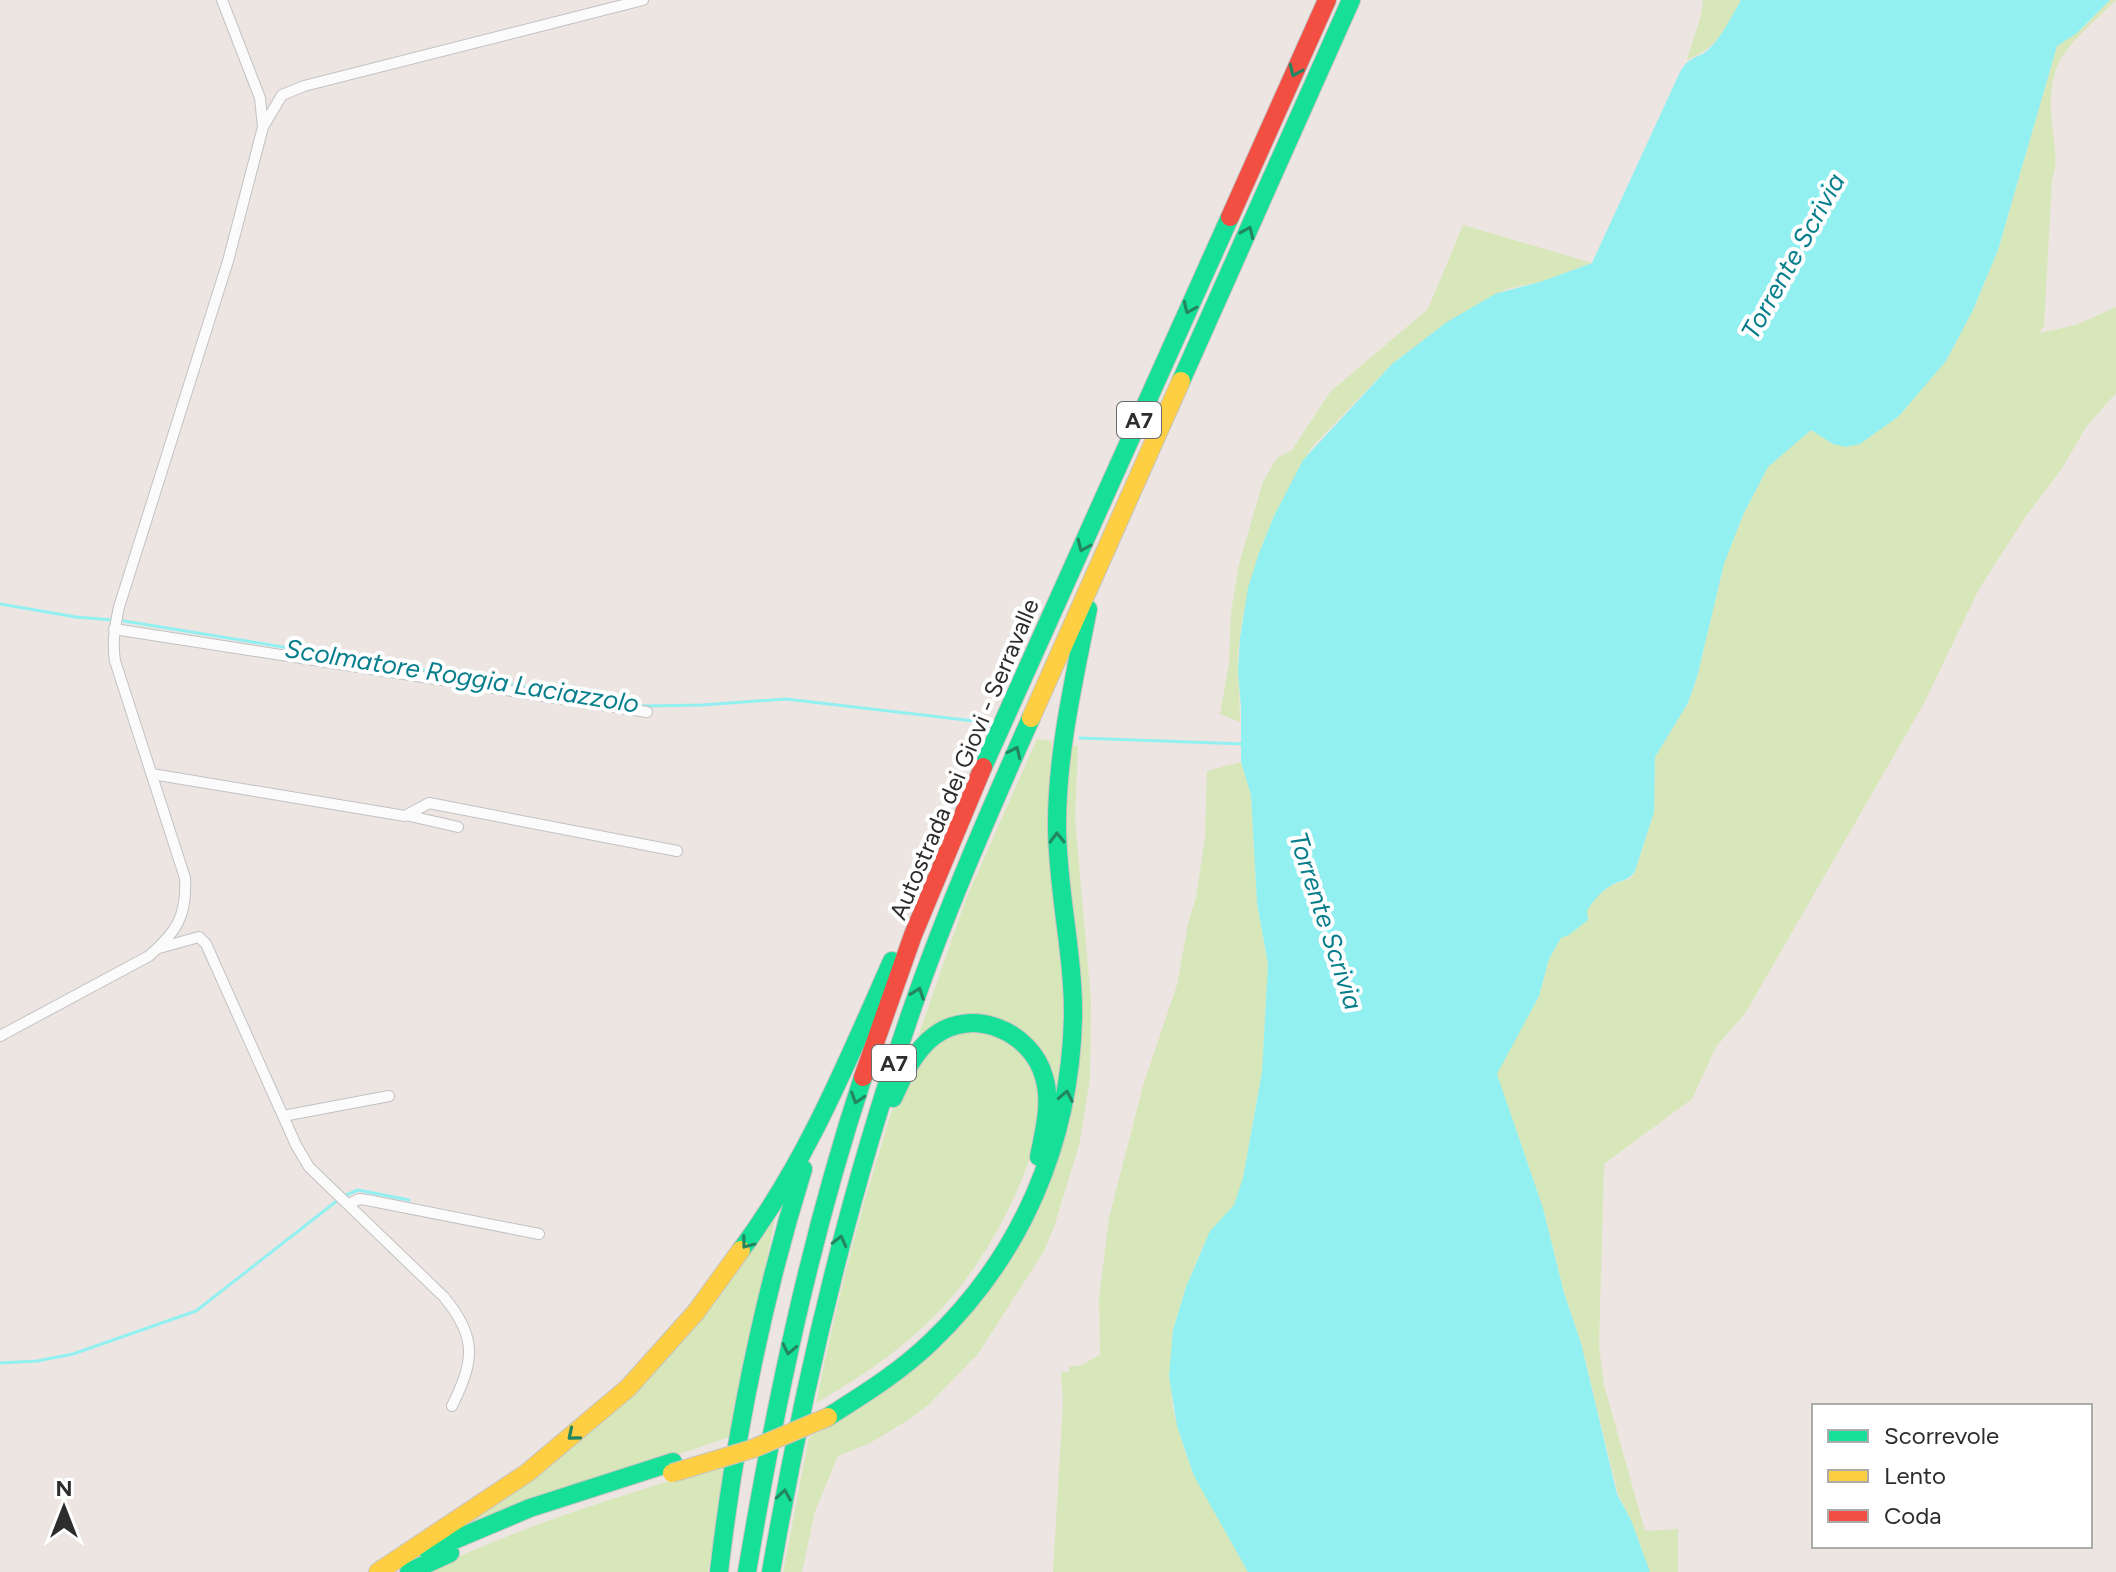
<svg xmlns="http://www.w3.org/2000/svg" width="2116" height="1572" font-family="Figtree,sans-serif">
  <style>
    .green { fill: #d8e7b9 }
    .water { fill: #92f0f1 }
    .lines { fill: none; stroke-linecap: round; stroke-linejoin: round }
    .stream { stroke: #92f0f1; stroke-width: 3 }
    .street-casing { stroke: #c3c2c2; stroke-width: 12 }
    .fast-casing { stroke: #c6c3c3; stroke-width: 20 }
    .slow-casing { stroke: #c6c3c3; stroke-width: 20 }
    .jam-casing { stroke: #c6c3c3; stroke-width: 20 }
    .street { stroke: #fcfbfb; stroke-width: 10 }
    .fast { stroke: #16e098; stroke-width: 18 }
    .slow { stroke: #ffcf43; stroke-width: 18 }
    .jam { stroke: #f24e42; stroke-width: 18 }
    .slow-bridge-casing { stroke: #c6c3c3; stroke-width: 20; stroke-linecap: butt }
    .slow-bridge { stroke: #ffcf43; stroke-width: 18 }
    .oneway { stroke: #228662 }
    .labels { text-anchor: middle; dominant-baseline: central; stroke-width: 8; stroke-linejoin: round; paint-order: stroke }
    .shield { fill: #fff; stroke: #6c6c6c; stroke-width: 2 }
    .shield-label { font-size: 22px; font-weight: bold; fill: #2d2d2d }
    .street-label { font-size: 24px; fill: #2d2d2d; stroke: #fff }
    .water-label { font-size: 26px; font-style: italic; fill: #077e8b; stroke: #fff }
  </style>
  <rect width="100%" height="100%" fill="#ece5e2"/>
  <path class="green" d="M 1703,0 L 1741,0 C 1725,29 1719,47 1687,60 C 1692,39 1702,21 1703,0 Z
    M 2110,0 L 2116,0 C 2071,46 2045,54 2052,125 C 2054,145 2059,161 2052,180 L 2044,326 L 2039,333 L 2076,325 L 2116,307 L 2116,393 L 2086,427 L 2061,470 L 2026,516 L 1979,589 L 1923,705 L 1746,1012 L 1716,1047 L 1692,1099 L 1604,1164 L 1599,1345 L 1604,1385 L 1645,1531 L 1678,1529 L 1678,1572 L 1650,1572 L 1631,1520 L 1618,1494 L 1581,1343 L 1564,1293 L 1543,1208 L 1496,1074 L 1539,996 L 1549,959 L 1561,938 L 1574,930 L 1593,901 L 1602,892 L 1610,886 L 1631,878 L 1635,871 L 1654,812 L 1655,757 L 1688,703 L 1697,677 L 1724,564 L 1743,515 L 1768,467 L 1811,430 L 1833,444 L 1846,447 L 1860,444 L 1899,416 L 1946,361 L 1973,310 L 1998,250 L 2057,46 L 2082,29 Z
    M 1463,225 L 1592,263 L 1543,281 L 1507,289 L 1447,322 L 1392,364 L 1312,447 L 1274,516 L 1259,553 L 1242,621 L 1238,653 L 1240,722 L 1220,714 L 1229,664 L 1231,612 L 1239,564 L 1263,482 L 1277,458 L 1292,450 L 1330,392 L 1428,309 Z
    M 1037,739 L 1052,741 L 1048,825 L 1050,870 L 1065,998 L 1060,1075 L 1052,1121 L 1052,1091 L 1003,1022 L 915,1045 L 966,899 Z
    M 1069,745 L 1078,746 L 1075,819 L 1091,1000 L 1090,1078 L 1079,1145 L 1054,1227 L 1044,1251 L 978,1354 L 927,1406 L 908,1420 L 870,1443 L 838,1456 L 815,1511 L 802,1572 L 783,1572 L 809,1437 L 846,1417 L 913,1369 L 969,1315 L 1066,1115 L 1063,835 Z
    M 1241,762 L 1251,795 L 1257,903 L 1268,964 L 1262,1072 L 1243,1178 L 1234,1205 L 1225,1217 L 1216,1225 L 1203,1246 L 1186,1287 L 1173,1330 L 1172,1406 L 1186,1455 L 1248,1572 L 1053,1572 L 1063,1403 L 1061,1372 L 1069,1372 L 1069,1367 L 1081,1365 L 1100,1355 L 1099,1298 L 1109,1218 L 1143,1086 L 1177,985 L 1188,924 L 1196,897 L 1205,838 L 1207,771 Z
    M 972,1029 C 981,1030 995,1030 1002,1034 C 1007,1037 1012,1043 1016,1046 C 1021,1052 1029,1057 1033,1064 C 1063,1125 994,1247 955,1293 C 916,1340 868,1373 816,1403 C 832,1324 851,1244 875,1166 C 883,1142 889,1113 901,1091 C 917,1060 940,1038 972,1029 Z
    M 775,1218 L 732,1436 L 458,1530 C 506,1496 556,1463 600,1423 C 667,1363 724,1292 775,1218 Z
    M 727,1464 L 708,1572 L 426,1572 C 522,1525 625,1494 727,1464 Z"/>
  <path class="water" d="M 1741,0 L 2110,0 L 2077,33 L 2057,46 L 1998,250 L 1973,310 L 1946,361 L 1899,416 L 1860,444 L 1846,447 L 1833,444 L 1811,430 L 1768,467 L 1743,515 L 1724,564 L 1697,677 L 1688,703 L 1655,757 L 1654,812 L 1635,871 C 1629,881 1621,880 1612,885 C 1601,891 1593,901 1587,911 L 1588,920 L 1569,935 L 1561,938 L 1549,959 L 1539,996 L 1497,1074 L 1543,1208 L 1564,1293 L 1581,1343 L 1617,1494 L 1631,1520 L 1650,1572 L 1248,1572 L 1194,1476 L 1177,1426 L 1169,1376 L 1173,1330 L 1186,1287 L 1210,1231 L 1234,1205 L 1243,1178 L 1262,1072 L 1268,964 L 1257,903 L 1251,795 L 1241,762 L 1241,708 L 1238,671 L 1240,638 L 1248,588 L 1259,553 L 1274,516 L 1303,460 L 1392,364 L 1447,322 L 1495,294 L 1543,281 L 1592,263 L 1680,72 C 1691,54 1697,60 1709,49 C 1723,35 1731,17 1741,0 Z"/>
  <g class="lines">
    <path class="stream" d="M 0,604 L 76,617 L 124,621 L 644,706 L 702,705 L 786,699 L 974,721
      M 1080,738 L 1244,744
      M 344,1196 L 358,1190 L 409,1200
      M 0,1363 L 37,1361 L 73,1354 L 196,1311 L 338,1200"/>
    <g class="street-casing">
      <path id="street" d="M 222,0 L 260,98 L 263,127
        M 114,629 L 647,712
        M 152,774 L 405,816 L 429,803 L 677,851
        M 410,816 L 458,827
        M 159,948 L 199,937 L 206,944 L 296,1145 L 309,1167 L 444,1297 C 478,1338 474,1361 452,1406
        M 0,1036 L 149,956 C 177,931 187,916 185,878 L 115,661 C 112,642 115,626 119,607 L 228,261 L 263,127 L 282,95 L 304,86 L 643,0
        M 283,1116 L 389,1096
        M 349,1204 L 359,1199 L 367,1200 L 539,1234"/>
    </g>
    <g class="fast-casing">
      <path id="fast" d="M 1181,381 L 1351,0
        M 983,767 L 1230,217
        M 893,1098 C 903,1076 914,1051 934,1036 C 973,1006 1032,1032 1044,1077 C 1052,1103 1044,1131 1039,1157
        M 741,1250 C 807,1161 847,1062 892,961
        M 828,1417 C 864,1394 900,1372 931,1342 C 1021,1256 1070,1143 1073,1018 C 1074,954 1057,890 1057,825 C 1057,752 1074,680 1088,609
        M 428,1551 L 530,1508 L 673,1462
        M 409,1572 L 450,1553
        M 719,1572 C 735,1435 762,1301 803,1169
        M 747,1572 C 775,1405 810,1238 863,1077
        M 771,1572 C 805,1375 851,1181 918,992 C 951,899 991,808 1031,718"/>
    </g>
    <g class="slow-casing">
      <path id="slow" d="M 1031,718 L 1181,381
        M 378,1572 L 527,1473 L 628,1388 L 696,1312 L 741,1250"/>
    </g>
    <g class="jam-casing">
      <path id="jam" d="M 1230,217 L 1327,0
        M 863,1077 L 913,935 L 983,767"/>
    </g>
    <use href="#street" class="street"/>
    <use href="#fast" class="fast"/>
    <use href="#slow" class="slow"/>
    <use href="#jam" class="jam"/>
    <g class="slow-bridge-casing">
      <path id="slow-bridge" d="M 672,1473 L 752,1449 L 828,1417"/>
    </g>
    <use href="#slow-bridge" class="slow-bridge"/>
  </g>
  <defs><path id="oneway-chevron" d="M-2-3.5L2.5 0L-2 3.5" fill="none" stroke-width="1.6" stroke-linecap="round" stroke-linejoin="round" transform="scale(2)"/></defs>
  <g class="oneway">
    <use href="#oneway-chevron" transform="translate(1295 71) rotate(114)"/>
    <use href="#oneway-chevron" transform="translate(1248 232) rotate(-66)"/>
    <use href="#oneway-chevron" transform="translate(1189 308) rotate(114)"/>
    <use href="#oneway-chevron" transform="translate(1083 546) rotate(114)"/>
    <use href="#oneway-chevron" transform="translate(1015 752) rotate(-65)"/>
    <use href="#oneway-chevron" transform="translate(1057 838) rotate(-91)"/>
    <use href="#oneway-chevron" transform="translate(918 993) rotate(-70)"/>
    <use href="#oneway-chevron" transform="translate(1066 1096) rotate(-79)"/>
    <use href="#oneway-chevron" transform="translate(857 1098) rotate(108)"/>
    <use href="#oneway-chevron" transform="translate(840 1241) rotate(-76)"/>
    <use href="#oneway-chevron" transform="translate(747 1243) rotate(127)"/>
    <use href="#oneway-chevron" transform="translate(789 1349) rotate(102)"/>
    <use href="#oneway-chevron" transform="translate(573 1435) rotate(140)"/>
    <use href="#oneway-chevron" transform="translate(784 1495) rotate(-81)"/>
  </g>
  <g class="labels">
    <g class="shield">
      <rect x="1117" y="402" width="44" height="36" rx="6"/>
      <rect x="872" y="1045" width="44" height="36" rx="6"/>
    </g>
    <g class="shield-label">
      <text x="1139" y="420">A7</text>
      <text x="894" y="1063">A7</text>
    </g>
    <g class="street-label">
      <text transform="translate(964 759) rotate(-67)">Autostrada dei Giovi - Serravalle</text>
    </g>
    <g class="water-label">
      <text transform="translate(1793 256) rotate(-61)">Torrente Scrivia</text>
      <text transform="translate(462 676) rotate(9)">Scolmatore Roggia Laciazzolo</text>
      <text transform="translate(1326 921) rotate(72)">Torrente Scrivia</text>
    </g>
  </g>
  <rect x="1812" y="1404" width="280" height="144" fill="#ffffff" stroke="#ababab" stroke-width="2"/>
  <rect x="1828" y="1430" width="40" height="12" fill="#16e098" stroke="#ababab" stroke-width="2"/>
  <text x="1884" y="1444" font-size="24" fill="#2d2d2d">Scorrevole</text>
  <rect x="1828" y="1470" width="40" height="12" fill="#ffcf43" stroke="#ababab" stroke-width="2"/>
  <text x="1884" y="1484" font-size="24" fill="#2d2d2d">Lento</text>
  <rect x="1828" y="1510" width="40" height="12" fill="#f24e42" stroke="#ababab" stroke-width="2"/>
  <text x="1884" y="1524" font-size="24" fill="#2d2d2d">Coda</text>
  <g transform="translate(64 1508)" stroke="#ffffff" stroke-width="6" paint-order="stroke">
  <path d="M0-6L14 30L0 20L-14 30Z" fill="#2d2d2d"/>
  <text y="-12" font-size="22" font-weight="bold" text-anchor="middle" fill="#2d2d2d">N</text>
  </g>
</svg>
